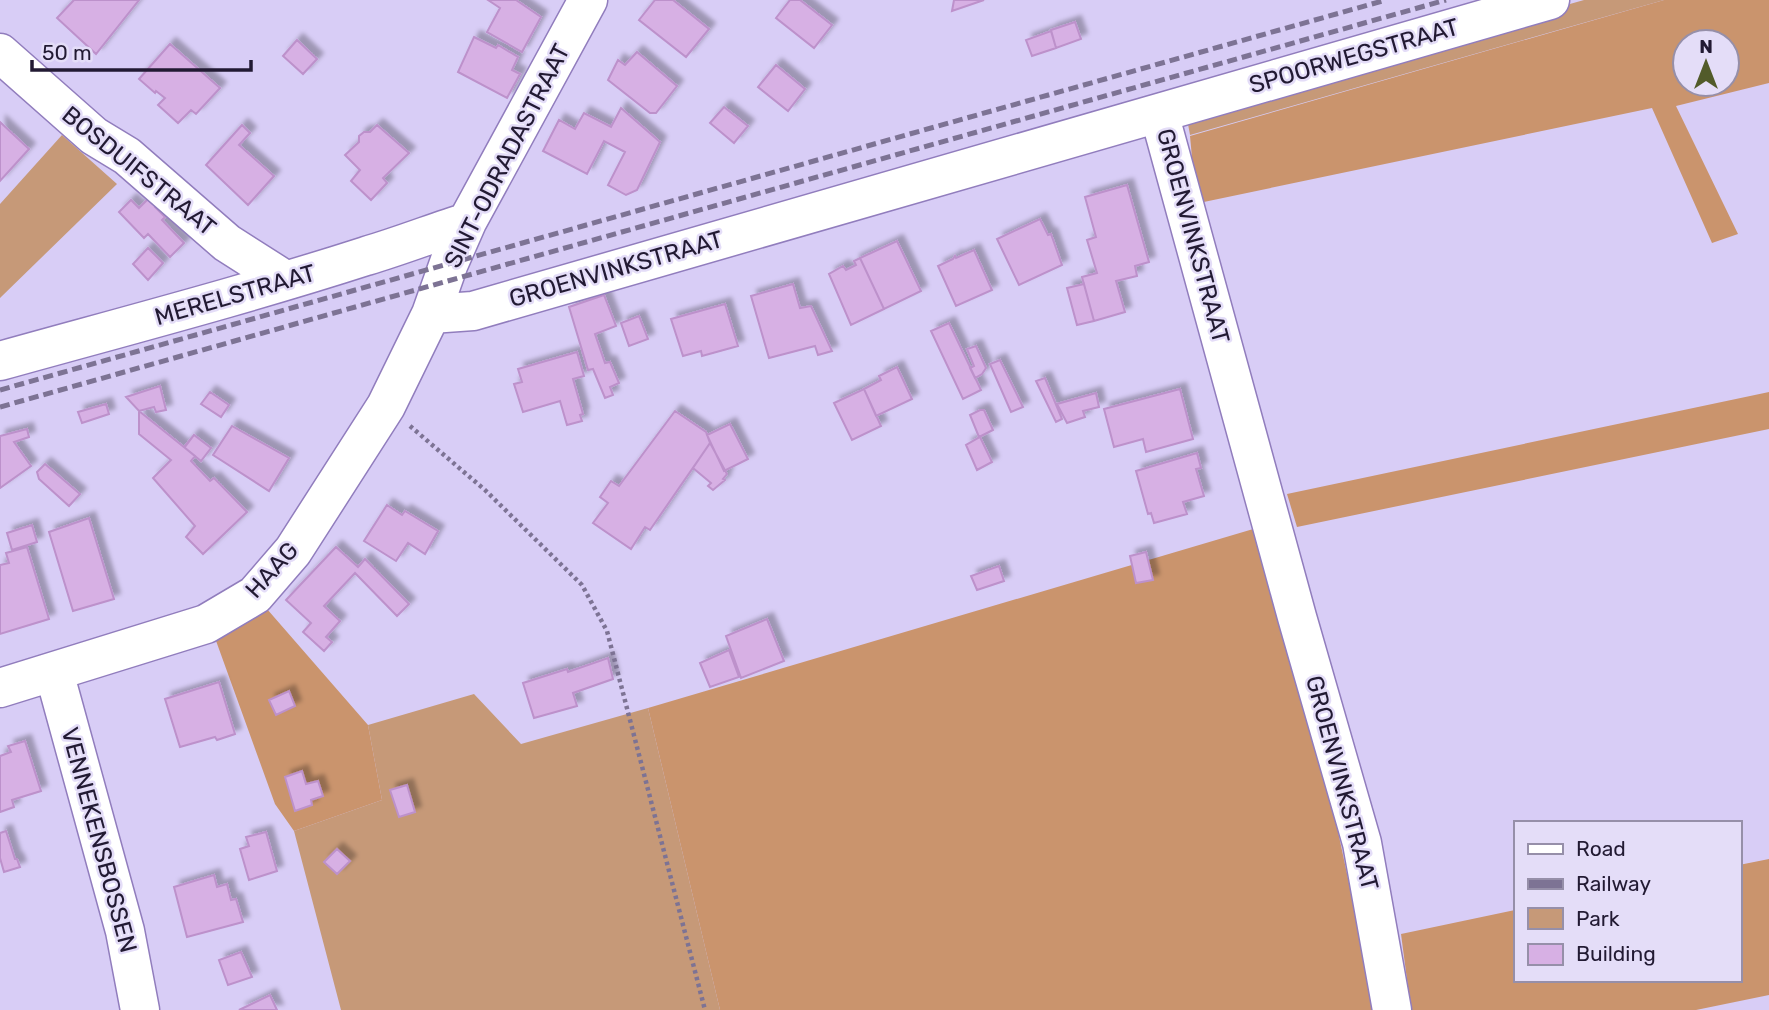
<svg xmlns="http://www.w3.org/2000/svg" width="1769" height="1010" font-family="Rubik,sans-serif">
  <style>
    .green { fill: #c69978 }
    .forest { fill: #ca946d; fill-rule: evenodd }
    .building { fill: #d7b0e4; stroke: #bd91cb; stroke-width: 2; filter: url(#shadow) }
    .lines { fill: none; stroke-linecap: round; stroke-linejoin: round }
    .minor-casing { stroke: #917dbd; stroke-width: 41 }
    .path { stroke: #7d7394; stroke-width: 4.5; stroke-dasharray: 3.5 3.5; stroke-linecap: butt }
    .minor { stroke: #fff; stroke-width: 38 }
    .rail { stroke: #7d7394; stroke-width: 5; stroke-dasharray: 10 5; stroke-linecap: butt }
    .labels { text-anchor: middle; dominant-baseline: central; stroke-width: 5; stroke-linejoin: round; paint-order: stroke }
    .street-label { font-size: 24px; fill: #221a33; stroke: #e4ddf8 }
  </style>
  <defs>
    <filter id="shadow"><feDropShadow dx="6" dy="-6" stdDeviation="2" flood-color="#0004"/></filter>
  </defs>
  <rect width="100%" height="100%" fill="#d8cdf6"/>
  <path class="green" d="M 1584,0 L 1664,0 L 1190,135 L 1188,124 L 1203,108 Z
    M 62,135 L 117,184 L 0,298 L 0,204 Z
    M 474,694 L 521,744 L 648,708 L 720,1010 L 341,1010 L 294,831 L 382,800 L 368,725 Z"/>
  <path class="forest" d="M 1664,0 L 1769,0 L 1769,83 L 1676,106 L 1738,234 L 1712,243 L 1652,108 L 1199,203 L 1195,190 L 1190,136 ZM 1685,42 L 1727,42 L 1727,84 L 1685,84 Z
    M 1769,392 L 1769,429 L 1297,527 L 1287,494 Z
    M 1260,527 L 1330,794 L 1376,1010 L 720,1010 L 648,708 Z
    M 267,609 L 368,725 L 382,800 L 294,831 L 275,804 L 215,638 Z
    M 1769,859 L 1769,995 L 1696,1010 L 1411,1010 L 1401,934 L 1515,910 L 1515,980 L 1739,980 L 1739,865 Z"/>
  <path class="building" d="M 74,0 L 139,0 L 96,54 L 57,18 Z
    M 488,0 L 516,0 L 541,17 L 522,52 L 487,32 L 500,8 Z
    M 655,0 L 673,0 L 709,29 L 686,57 L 639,20 Z
    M 790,0 L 800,0 L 832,25 L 814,48 L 776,18 Z
    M 954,0 L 984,0 L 952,11 Z
    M 1075,22 L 1081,39 L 1056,48 L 1051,30 Z
    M 1051,31 L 1056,48 L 1032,56 L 1026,40 Z
    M 474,37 L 496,48 L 498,45 L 518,57 L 512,70 L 520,74 L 507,98 L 458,72 Z
    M 297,40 L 317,59 L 303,74 L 283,56 Z
    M 170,44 L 220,88 L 196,114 L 191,110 L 178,123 L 158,105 L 165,98 L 156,91 L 155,93 L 139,79 Z
    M 637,52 L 677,86 L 656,113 L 650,113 L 608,80 L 618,60 L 625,65 Z
    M 776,65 L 805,89 L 788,111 L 758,87 Z
    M 724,107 L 748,126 L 734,143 L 710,123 Z
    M 621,108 L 660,142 L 637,190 L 626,195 L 608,185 L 625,152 L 604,141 L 587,174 L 543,151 L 559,120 L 575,129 L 584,113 L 611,127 Z
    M 0,122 L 29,149 L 0,181 Z
    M 242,125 L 250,133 L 239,145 L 274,176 L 248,205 L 206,165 Z
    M 377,125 L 409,153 L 383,178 L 387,183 L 371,200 L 351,181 L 360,170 L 345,155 L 359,142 L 359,136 L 364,132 L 370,132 Z
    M 1127,185 L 1149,262 L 1135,266 L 1137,276 L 1116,281 L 1125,312 L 1094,321 L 1082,277 L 1097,273 L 1087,240 L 1096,237 L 1085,197 Z
    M 152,195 L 159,202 L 155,207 L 165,217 L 162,220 L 184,243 L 170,257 L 148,234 L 144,238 L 119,212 L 131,200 L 139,208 Z
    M 1040,219 L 1048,235 L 1051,234 L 1062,265 L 1019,285 L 997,239 Z
    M 897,241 L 921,291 L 884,309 L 860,258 Z
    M 148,248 L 163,263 L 148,280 L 133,264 Z
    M 974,250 L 992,290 L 956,306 L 938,266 L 953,259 L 955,256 L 956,258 Z
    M 860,258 L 884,309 L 851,325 L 829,274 L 843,266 L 846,270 L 856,265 L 854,261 Z
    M 793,284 L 800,308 L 811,306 L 832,351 L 818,355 L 815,346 L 769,358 L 751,296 Z
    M 1084,284 L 1094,321 L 1077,325 L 1067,288 Z
    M 604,295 L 616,326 L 595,334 L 605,363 L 610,362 L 619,383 L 610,387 L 613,395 L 605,398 L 593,369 L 588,370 L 569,307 Z
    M 725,304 L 738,346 L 702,356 L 701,351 L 683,356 L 671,319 Z
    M 639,316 L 648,339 L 629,346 L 621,323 Z
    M 949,323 L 981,390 L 963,399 L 931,331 Z
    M 976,346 L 986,368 L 982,374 L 975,378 L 970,368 L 974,366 L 967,349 Z
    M 577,352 L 584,376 L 573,379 L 583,414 L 580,415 L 582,421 L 567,425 L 560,401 L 523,412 L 514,384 L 522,382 L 518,369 Z
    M 1000,360 L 1023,407 L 1011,412 L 990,364 Z
    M 897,367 L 912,399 L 876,416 L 864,389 L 881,380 L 879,376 Z
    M 1045,378 L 1062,419 L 1056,422 L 1036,381 Z
    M 160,386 L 166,410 L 156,412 L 154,407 L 139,411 L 126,397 Z
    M 864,389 L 881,426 L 852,440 L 834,403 Z
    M 1180,389 L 1193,439 L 1146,452 L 1143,439 L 1114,447 L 1104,409 Z
    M 210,392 L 229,405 L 221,417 L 201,404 Z
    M 1096,393 L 1099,407 L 1083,411 L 1085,417 L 1067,423 L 1057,404 Z
    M 106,404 L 109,414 L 82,423 L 78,412 Z
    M 980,410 L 984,410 L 993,430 L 979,437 L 970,415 Z
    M 139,411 L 195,456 L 191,461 L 210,481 L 214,478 L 247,512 L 203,554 L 186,537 L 195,526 L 153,478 L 171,460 L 139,434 Z
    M 675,411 L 706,432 L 710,443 L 650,530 L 645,527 L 631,549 L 593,523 L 608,503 L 600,497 L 611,481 L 619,486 Z
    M 730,424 L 748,459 L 724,471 L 707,435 Z
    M 232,426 L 289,458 L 269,491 L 213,455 Z
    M 27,429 L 29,437 L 14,442 L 31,466 L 0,488 L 0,436 Z
    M 194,435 L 185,447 L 194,435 L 211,448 L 201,461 L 184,447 Z
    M 980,437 L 992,462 L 977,470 L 966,445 Z
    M 710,443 L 727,474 L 723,479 L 725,480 L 713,490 L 708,486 L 711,483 L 693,468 Z
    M 1197,453 L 1201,468 L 1196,469 L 1204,496 L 1183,502 L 1187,514 L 1154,523 L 1151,513 L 1148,514 L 1136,471 Z
    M 45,464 L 80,494 L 69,506 L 39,479 L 37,472 Z
    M 387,505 L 402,515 L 405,511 L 438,531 L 425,554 L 408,543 L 396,561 L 364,541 Z
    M 89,518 L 114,599 L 73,611 L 49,532 Z
    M 32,525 L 37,542 L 12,550 L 7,533 Z
    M 27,547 L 49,619 L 0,634 L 0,565 L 9,563 L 6,553 Z
    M 336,547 L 358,567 L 365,559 L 409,604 L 397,616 L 355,573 L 324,606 L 340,621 L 326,637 L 332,642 L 324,651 L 303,632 L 311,623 L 286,600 Z
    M 1146,552 L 1153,580 L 1136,583 L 1130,556 Z
    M 999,566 L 1004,581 L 977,590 L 971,576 Z
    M 767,619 L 784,661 L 741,678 L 726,636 Z
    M 729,650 L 739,677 L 710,687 L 700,663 Z
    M 608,658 L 613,679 L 573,693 L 577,706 L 534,718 L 523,683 L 567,669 L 568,672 Z
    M 219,682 L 235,734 L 217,740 L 215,737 L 180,747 L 165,699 Z
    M 289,691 L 295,706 L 276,715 L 269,700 Z
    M 25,741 L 41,791 L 12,800 L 14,807 L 0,812 L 0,756 L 11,752 L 8,746 Z
    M 302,771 L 306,784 L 318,781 L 323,796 L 311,800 L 312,805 L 295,811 L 285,777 Z
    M 407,785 L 415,812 L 399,817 L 390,790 Z
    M 6,831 L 15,859 L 17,859 L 20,867 L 4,872 L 0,858 L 0,833 Z
    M 266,832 L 277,871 L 249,880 L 240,849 L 249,846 L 246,837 Z
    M 337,849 L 350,861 L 337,874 L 324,862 Z
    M 214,875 L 217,887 L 227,884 L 231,900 L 236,899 L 243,922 L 187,937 L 174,887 Z
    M 241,952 L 252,977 L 228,985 L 219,960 Z
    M 270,995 L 277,1010 L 239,1010 Z"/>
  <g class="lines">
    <g class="minor-casing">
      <path id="minor" d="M 0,53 L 94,136 L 127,156 L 227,243 L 285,280
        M 1159,113 L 1297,617 L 1362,843 L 1392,1010
        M 431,314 L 473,311 L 1550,0
        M 0,361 C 122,327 245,295 366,256 C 400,246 433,233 467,222
        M 54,672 L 125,931 L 140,1010
        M 0,688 L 206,624 L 255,595 L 293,551 L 386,406 L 431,314 L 449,263 L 467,222 L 588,0"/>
    </g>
    <path class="path" d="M 410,426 L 485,490 L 582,585 L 607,631 L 705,1010"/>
    <use href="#minor" class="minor"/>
    <path class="rail" d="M 0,390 L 1386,0
      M 0,407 L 1446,0"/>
  </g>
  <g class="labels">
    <g class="street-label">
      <text transform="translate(1354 56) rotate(-16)">SPOORWEGSTRAAT</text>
      <text transform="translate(507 156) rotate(-63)">SINT-ODRADASTRAAT</text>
      <text transform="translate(139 171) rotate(39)">BOSDUIFSTRAAT</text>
      <text transform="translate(1193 236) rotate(75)">GROENVINKSTRAAT</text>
      <text transform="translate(616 269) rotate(-16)">GROENVINKSTRAAT</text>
      <text transform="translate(235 295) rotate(-16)">MERELSTRAAT</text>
      <text transform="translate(272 570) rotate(-48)">HAAG</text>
      <text transform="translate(1342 783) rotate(75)">GROENVINKSTRAAT</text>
      <text transform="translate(99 840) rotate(75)">VENNEKENSBOSSEN</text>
    </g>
  </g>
  <rect x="1514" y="821" width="228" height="161" fill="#e4ddf8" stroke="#968fa9" stroke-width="2"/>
  <rect x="1528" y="844" width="35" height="10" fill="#ffffff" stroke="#968fa9" stroke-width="2"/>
  <text x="1576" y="856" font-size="21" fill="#221a33">Road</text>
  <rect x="1528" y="879" width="35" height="10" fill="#7d7394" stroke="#968fa9" stroke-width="2"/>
  <text x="1576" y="891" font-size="21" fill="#221a33">Railway</text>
  <rect x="1528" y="908" width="35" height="21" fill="#c69978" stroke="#968fa9" stroke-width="2"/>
  <text x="1576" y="926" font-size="21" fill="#221a33">Park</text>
  <rect x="1528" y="944" width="35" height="21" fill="#d7b0e4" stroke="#968fa9" stroke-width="2"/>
  <text x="1576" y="961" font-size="21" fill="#221a33">Building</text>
  <g transform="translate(1706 63)"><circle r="33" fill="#e4ddf8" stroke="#968fa9" stroke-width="2"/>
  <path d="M0-5L12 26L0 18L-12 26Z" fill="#525b2a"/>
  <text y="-10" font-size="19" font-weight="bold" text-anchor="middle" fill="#221a33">N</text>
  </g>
  <path d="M32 60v10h219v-10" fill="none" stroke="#221a33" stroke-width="3.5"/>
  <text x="42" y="60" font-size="21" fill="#221a33" stroke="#e4ddf8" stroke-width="5" paint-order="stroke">50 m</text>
</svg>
